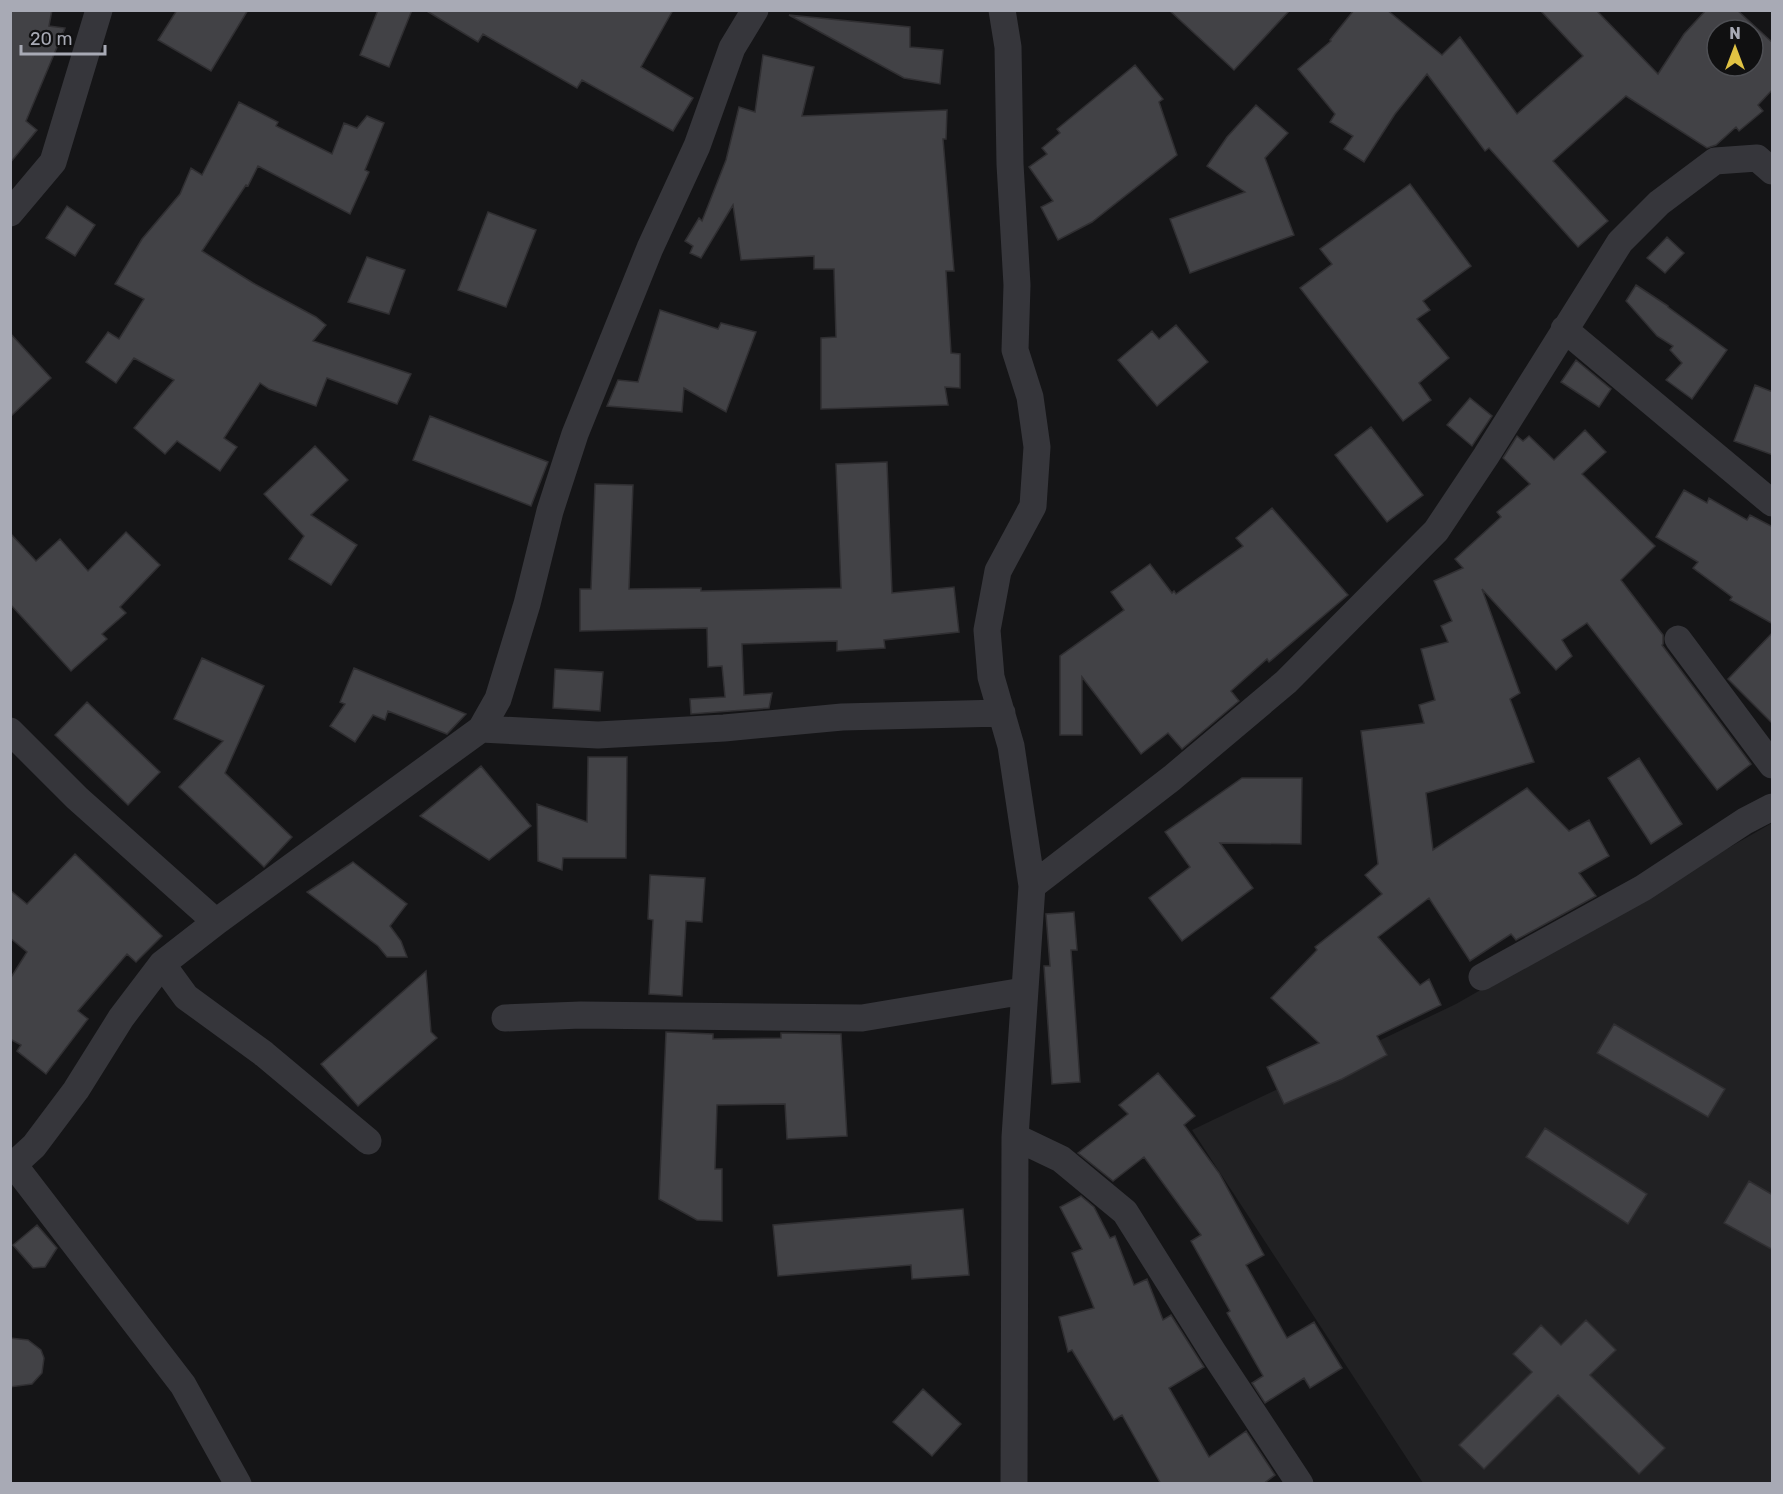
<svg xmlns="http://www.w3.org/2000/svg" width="1783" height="1494" font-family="Rubik,sans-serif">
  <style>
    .built { fill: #212123 }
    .building { fill: #424246; stroke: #302f32; stroke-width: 1.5; fill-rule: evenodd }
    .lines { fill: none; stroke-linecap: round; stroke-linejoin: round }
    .minor { stroke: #36363b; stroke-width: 27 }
  </style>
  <rect width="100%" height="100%" fill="#151517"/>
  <path class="built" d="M 1772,823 L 1772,1483 L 1423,1483 L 1192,1130 L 1456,1004 Z"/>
  <path class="building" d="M 10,10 L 52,10 L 49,26 L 65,28 L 26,121 L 37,130 L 10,163 Z
    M 177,10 L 248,10 L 211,71 L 158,40 Z
    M 378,10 L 412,10 L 389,67 L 360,55 Z
    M 425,10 L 673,10 L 641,67 L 693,98 L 673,131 L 582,80 L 577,88 L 483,34 L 478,42 Z
    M 1169,10 L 1290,10 L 1234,70 Z
    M 1354,10 L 1387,10 L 1442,55 L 1460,37 L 1517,114 L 1583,56 L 1540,10 L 1596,10 L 1658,74 L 1684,34 L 1706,10 L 1737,10 L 1773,43 L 1773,89 L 1758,105 L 1763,111 L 1739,131 L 1736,127 L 1716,145 L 1707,148 L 1626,96 L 1553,161 L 1608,221 L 1578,247 L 1489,148 L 1485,151 L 1427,74 L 1395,114 L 1364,162 L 1344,149 L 1353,136 L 1330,122 L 1335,114 L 1298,69 L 1331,41 L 1330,40 ZM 1717,30 L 1753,30 L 1753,66 L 1717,66 Z
    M 789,15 L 910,27 L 910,47 L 943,50 L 940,84 L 904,78 Z
    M 763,55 L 814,67 L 802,116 L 947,110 L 946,139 L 943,139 L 954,271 L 946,271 L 951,353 L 960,354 L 960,388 L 945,387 L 948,405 L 821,409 L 821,338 L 836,337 L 834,269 L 814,269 L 814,256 L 741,260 L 733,205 L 701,258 L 690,253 L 693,246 L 685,241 L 699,218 L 702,221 L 726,160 L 739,107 L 755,112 Z
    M 1135,65 L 1163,99 L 1159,102 L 1177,155 L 1092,222 L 1058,240 L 1041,207 L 1053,201 L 1029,167 L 1047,154 L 1042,148 L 1060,133 L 1057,129 Z
    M 239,102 L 278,122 L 276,126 L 332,154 L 344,123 L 357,128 L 367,116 L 384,123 L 365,170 L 369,172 L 350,214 L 258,166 L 248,186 L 246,185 L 202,251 L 253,283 L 316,317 L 326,325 L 313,341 L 411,374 L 397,404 L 327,378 L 316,406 L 269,389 L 260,383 L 224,438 L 237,447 L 220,471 L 177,441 L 165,454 L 134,428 L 174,380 L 134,358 L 116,383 L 86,362 L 108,332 L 119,339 L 144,299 L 115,284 L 142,239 L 180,194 L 191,168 L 202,175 Z
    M 1256,105 L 1288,133 L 1265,158 L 1294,235 L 1190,273 L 1170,219 L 1245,192 L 1207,166 L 1227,137 Z
    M 1410,184 L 1471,266 L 1423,301 L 1430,310 L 1417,319 L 1449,358 L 1419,383 L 1431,400 L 1403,421 L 1300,288 L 1332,264 L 1320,249 Z
    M 67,206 L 95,225 L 75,256 L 46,238 Z
    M 488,212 L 536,230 L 506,307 L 458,290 Z
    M 1667,237 L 1684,253 L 1665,273 L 1647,258 Z
    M 367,257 L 405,270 L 389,314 L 348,302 Z
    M 1636,285 L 1668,306 L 1668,307 L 1727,350 L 1692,399 L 1666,380 L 1682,363 L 1670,350 L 1673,346 L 1657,336 L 1626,301 Z
    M 660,310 L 718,329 L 721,323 L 756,332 L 726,412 L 684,388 L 682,412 L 607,406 L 618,380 L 638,382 Z
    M 1176,325 L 1208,362 L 1157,406 L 1118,360 L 1152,331 L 1159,339 Z
    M 10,333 L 51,378 L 10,417 Z
    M 1576,360 L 1611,389 L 1599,407 L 1561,382 Z
    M 1755,385 L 1773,392 L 1773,455 L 1734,441 Z
    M 1470,398 L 1492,416 L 1472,446 L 1447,425 Z
    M 430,416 L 548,462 L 531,506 L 413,460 Z
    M 1371,427 L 1423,495 L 1387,522 L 1335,455 Z
    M 1585,430 L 1606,452 L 1582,474 L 1655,546 L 1621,580 L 1663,635 L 1663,644 L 1662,645 L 1751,764 L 1717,790 L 1587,623 L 1562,640 L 1572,656 L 1556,670 L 1482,589 L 1520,693 L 1510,699 L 1534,762 L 1426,793 L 1433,850 L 1527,788 L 1569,831 L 1589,820 L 1609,856 L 1579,873 L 1596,896 L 1516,940 L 1511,934 L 1470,961 L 1429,898 L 1378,937 L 1420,985 L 1429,979 L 1441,1005 L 1377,1036 L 1387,1055 L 1342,1079 L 1284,1104 L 1267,1067 L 1319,1043 L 1271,998 L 1317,950 L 1315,947 L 1382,894 L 1365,875 L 1378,864 L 1361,731 L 1424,723 L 1419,705 L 1435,700 L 1421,649 L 1448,642 L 1441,626 L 1452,621 L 1434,581 L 1463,568 L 1455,559 L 1501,517 L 1497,512 L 1530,484 L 1503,458 L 1517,436 L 1523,441 L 1529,436 L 1554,460 Z
    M 315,446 L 348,480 L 311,515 L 357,545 L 331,585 L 289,559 L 304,536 L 264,494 Z
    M 887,462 L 892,593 L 954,587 L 959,632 L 884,640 L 885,648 L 837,651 L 837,641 L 742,644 L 744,695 L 772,693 L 769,708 L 691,714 L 690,699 L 725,697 L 722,666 L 708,667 L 707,628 L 580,631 L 580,589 L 591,589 L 595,484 L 633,485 L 629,589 L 701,588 L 701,591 L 841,588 L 836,464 Z
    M 1684,490 L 1707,503 L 1709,498 L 1747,520 L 1750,515 L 1773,527 L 1773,624 L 1730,600 L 1732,597 L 1693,568 L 1698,562 L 1656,537 Z
    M 1272,508 L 1348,595 L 1269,662 L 1267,659 L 1231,691 L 1239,701 L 1182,749 L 1168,733 L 1141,754 L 1082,677 L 1082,735 L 1060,735 L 1060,656 L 1124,610 L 1111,592 L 1150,564 L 1172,593 L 1174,591 L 1176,594 L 1243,546 L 1236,538 Z
    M 126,532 L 160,565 L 120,607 L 126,613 L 102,634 L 107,639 L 71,671 L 10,604 L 10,533 L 36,561 L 60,539 L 88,571 Z
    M 1773,632 L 1773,724 L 1728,679 Z
    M 202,658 L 264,686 L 225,773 L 292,837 L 264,867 L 179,787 L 223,741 L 174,719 Z
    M 354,668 L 466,714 L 447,734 L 388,711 L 385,720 L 373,715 L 355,742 L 330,726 L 345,704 L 340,702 Z
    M 555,669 L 603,672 L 600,711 L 553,708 Z
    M 87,702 L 160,772 L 128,805 L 55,735 Z
    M 588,757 L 627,757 L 626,858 L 563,858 L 562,870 L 538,861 L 537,804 L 587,822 Z
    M 1639,758 L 1682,824 L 1651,844 L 1608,778 Z
    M 481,766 L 531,826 L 489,860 L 420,816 Z
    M 1242,778 L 1302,778 L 1301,844 L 1220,843 L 1253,888 L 1182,941 L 1149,898 L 1190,867 L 1165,832 Z
    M 75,854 L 162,936 L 136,962 L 127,954 L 78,1011 L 88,1019 L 46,1074 L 17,1051 L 21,1045 L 10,1039 L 10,979 L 27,952 L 10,938 L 10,890 L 27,904 Z
    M 353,862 L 407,904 L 390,926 L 401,941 L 407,957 L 387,957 L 378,946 L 307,892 Z
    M 650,875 L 705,878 L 702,922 L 686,921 L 682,996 L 649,994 L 653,920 L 648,919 Z
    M 1074,912 L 1077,950 L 1071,950 L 1080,1082 L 1052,1084 L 1044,966 L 1050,966 L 1046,914 Z
    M 426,971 L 431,1032 L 437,1038 L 358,1106 L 321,1064 Z
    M 1614,1024 L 1725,1089 L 1708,1117 L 1597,1053 Z
    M 666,1032 L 713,1034 L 713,1039 L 781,1038 L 781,1033 L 841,1034 L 847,1136 L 787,1139 L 785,1104 L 717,1105 L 715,1169 L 722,1169 L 722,1221 L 697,1220 L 659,1199 Z
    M 1158,1073 L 1195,1116 L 1184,1125 L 1219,1173 L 1264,1255 L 1246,1265 L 1287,1338 L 1314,1322 L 1342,1368 L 1310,1388 L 1304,1378 L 1265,1403 L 1252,1383 L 1263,1376 L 1227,1313 L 1230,1311 L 1191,1241 L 1201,1235 L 1144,1157 L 1113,1181 L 1078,1153 L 1128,1114 L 1119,1105 Z
    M 1545,1128 L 1647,1194 L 1628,1224 L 1526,1157 Z
    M 1749,1181 L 1773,1195 L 1773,1250 L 1724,1223 Z
    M 1081,1196 L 1094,1207 L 1110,1238 L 1115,1236 L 1134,1285 L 1147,1279 L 1163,1320 L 1171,1315 L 1204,1367 L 1169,1388 L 1209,1457 L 1246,1431 L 1275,1475 L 1263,1484 L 1161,1484 L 1122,1415 L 1114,1420 L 1072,1350 L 1068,1352 L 1059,1317 L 1094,1308 L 1072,1253 L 1082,1249 L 1060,1207 Z
    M 963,1209 L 969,1275 L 912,1279 L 911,1265 L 778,1276 L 773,1225 Z
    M 37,1225 L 57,1248 L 45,1267 L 33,1268 L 13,1245 Z
    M 1586,1320 L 1616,1350 L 1590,1375 L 1665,1448 L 1639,1474 L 1558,1395 L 1484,1469 L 1459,1445 L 1532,1372 L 1513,1354 L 1541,1325 L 1561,1345 Z
    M 10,1338 L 28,1340 L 41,1350 L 44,1358 L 42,1373 L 32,1384 L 10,1387 Z
    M 923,1389 L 961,1424 L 932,1456 L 893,1422 Z"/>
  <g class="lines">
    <path class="minor" d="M 1002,10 L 1008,47 L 1010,164 L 1017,285 L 1015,350 L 1030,397 L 1037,447 L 1033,506 L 998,571 L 987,630 L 991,677 L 1011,746 L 1032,886 L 1015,1137 L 1014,1484
      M 10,213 L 53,162 L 99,10
      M 1564,329 L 1772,503
      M 1678,639 L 1772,765
      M 481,729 L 598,735 L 724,728 L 842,717 L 1002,713
      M 10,731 L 77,798 L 216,922
      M 1032,886 L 1172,778 L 1286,682 L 1436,531 L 1486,456 L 1620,242 L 1659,203 L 1715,161 L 1757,158 L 1772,171
      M 162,964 L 186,997 L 264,1054 L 368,1141
      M 1482,977 L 1643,888 L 1745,821 L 1772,807
      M 505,1018 L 581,1015 L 862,1018 L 1024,991
      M 1015,1137 L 1061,1159 L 1125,1212 L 1213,1352 L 1300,1484
      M 14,1165 L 183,1385 L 238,1484
      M 10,1168 L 34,1146 L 76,1090 L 121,1018 L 162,964 L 216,922 L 481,729 L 498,699 L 527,604 L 550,511 L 575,434 L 650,248 L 697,146 L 732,48 L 755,10"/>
  </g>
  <rect width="1783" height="1494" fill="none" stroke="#a8aab5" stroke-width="24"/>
  <g transform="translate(1735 48)"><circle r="28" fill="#101011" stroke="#4d4e53" stroke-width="1.5"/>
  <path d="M0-4.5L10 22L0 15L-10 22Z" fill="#e0c243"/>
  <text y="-9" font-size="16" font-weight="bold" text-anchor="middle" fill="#a8aab5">N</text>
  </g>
  <path d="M21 45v9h84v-9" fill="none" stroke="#a8aab5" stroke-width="3"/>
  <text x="30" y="45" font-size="18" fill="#a8aab5" stroke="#101011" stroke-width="4.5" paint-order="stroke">20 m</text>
</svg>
